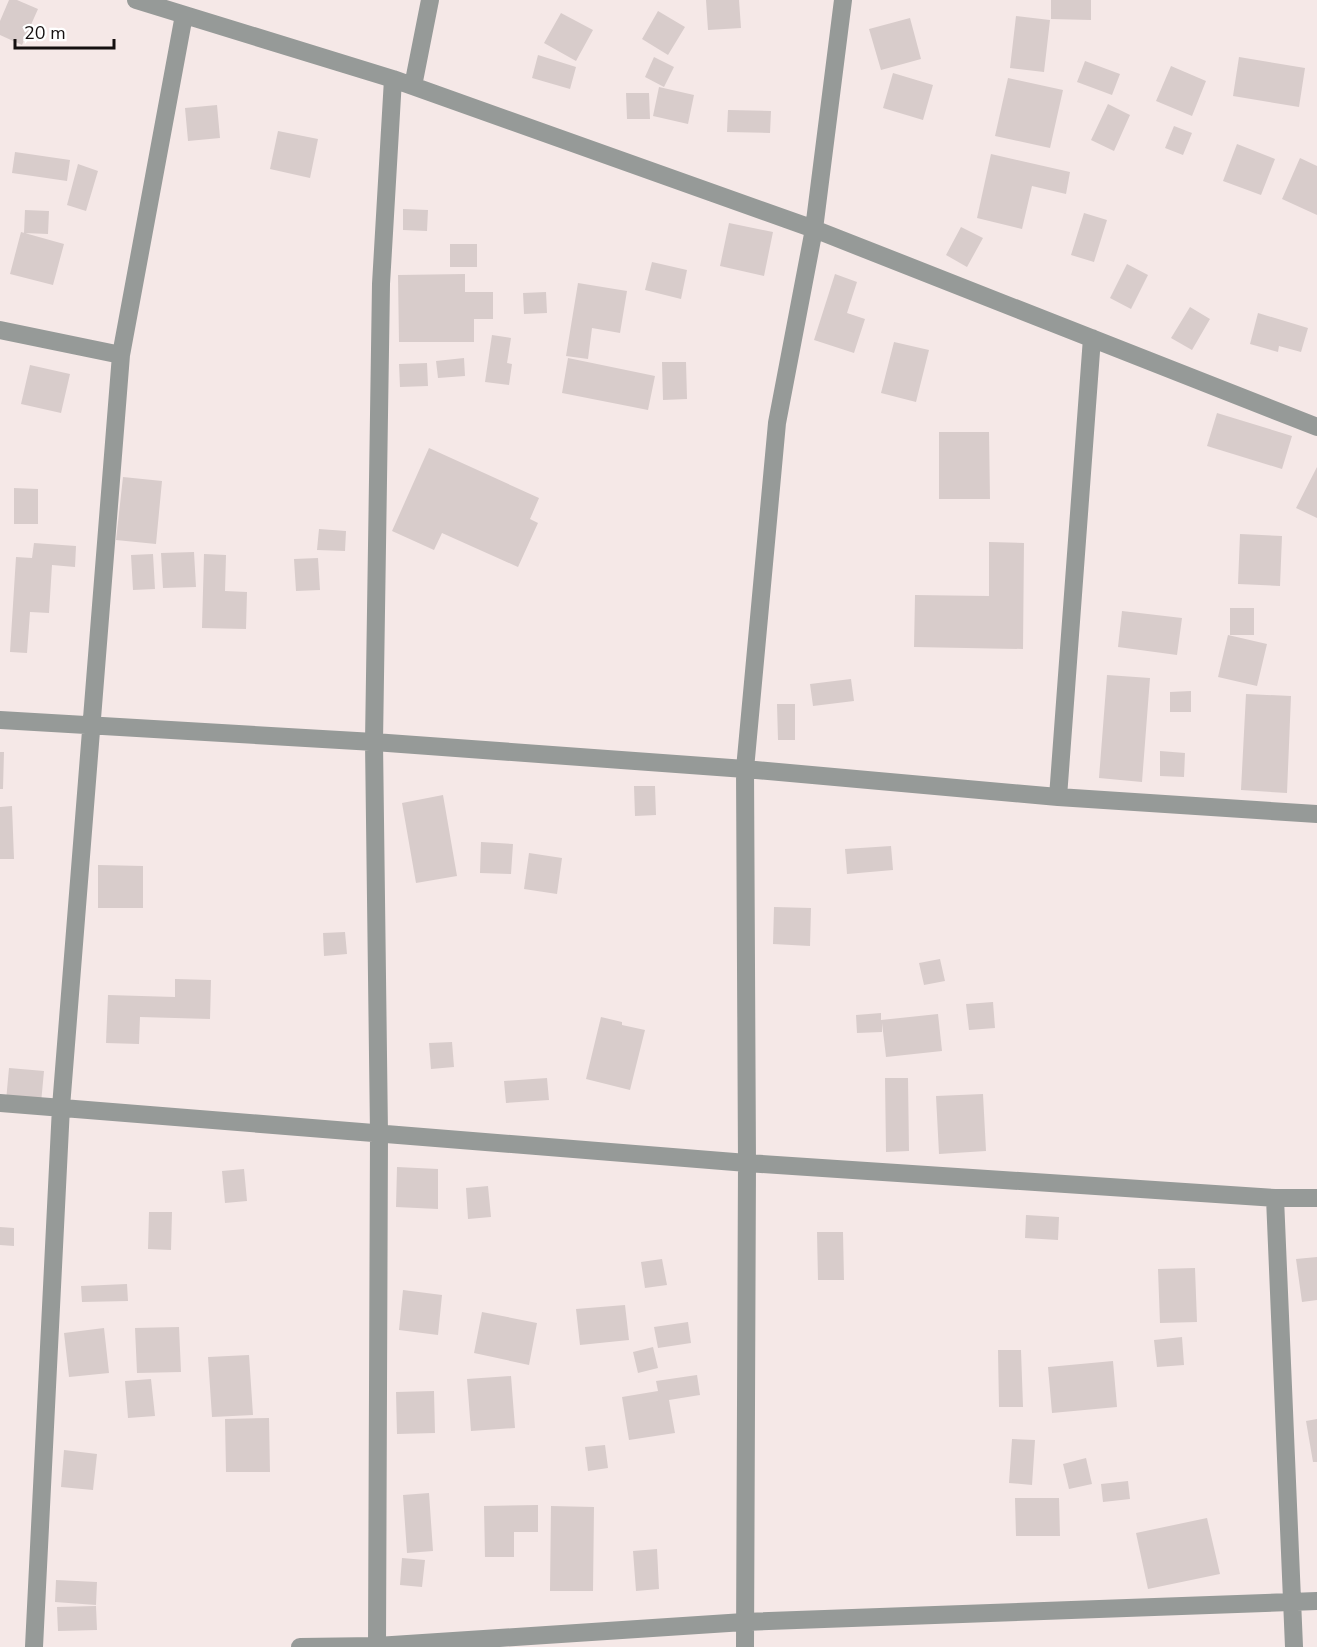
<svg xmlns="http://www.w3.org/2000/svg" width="1317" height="1647" font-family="'Nunito Sans',sans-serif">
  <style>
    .building { fill: #d8cccb }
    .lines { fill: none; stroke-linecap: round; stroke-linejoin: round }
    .street { stroke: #969a98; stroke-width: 18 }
  </style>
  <rect width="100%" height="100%" fill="#f5e8e7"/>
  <path class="building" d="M 9,0 L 17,0 L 38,9 L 22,45 L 0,35 L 0,21 Z
    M 706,0 L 739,0 L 741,28 L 708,30 Z
    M 1051,0 L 1091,0 L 1091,20 L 1051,19 Z
    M 658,11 L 685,27 L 668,55 L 642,39 Z
    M 561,13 L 593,30 L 576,61 L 544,43 Z
    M 1016,16 L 1050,20 L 1044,72 L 1010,68 Z
    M 910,18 L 921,59 L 881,70 L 869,29 Z
    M 538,55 L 576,67 L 570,89 L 532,78 Z
    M 654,57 L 674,67 L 664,87 L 645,77 Z
    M 1239,57 L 1305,68 L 1299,107 L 1233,96 Z
    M 1085,61 L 1120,74 L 1112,95 L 1077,82 Z
    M 1171,66 L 1206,81 L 1192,116 L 1156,101 Z
    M 893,73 L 933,85 L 923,120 L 883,108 Z
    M 1008,78 L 1063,90 L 1050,148 L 995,136 Z
    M 659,87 L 694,95 L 688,124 L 653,116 Z
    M 626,93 L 649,93 L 650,119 L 627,119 Z
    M 1108,104 L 1130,115 L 1114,151 L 1091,140 Z
    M 217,105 L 220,138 L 188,141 L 185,108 Z
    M 728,110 L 771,111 L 770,133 L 727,132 Z
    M 1174,126 L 1192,133 L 1183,155 L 1165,148 Z
    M 278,131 L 318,139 L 310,178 L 270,169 Z
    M 1237,144 L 1275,159 L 1261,195 L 1223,181 Z
    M 15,152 L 70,160 L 67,181 L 12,173 Z
    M 991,154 L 1070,172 L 1066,194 L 1032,186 L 1022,229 L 977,218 Z
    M 1300,158 L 1317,166 L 1317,215 L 1282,199 Z
    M 78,164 L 98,171 L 86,211 L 67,205 Z
    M 403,209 L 428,210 L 427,231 L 403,230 Z
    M 25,210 L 49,211 L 48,234 L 24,233 Z
    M 1084,213 L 1107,220 L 1094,262 L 1071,255 Z
    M 729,223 L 773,232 L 764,276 L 720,266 Z
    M 961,227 L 983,238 L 967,267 L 946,255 Z
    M 21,232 L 64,244 L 53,285 L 10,274 Z
    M 450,244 L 477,244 L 477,267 L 450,267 Z
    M 652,262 L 687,270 L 681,299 L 645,290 Z
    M 1127,264 L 1148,275 L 1131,309 L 1110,298 Z
    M 465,274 L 465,292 L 493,292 L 493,319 L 474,319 L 474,342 L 399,342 L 398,275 Z
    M 835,274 L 857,282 L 847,313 L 865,319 L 854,353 L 814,340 Z
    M 578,283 L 627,291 L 620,333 L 592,328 L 588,359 L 566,356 Z
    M 546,292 L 547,313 L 524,314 L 523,293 Z
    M 1190,307 L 1210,319 L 1192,350 L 1171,338 Z
    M 1258,313 L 1308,328 L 1301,352 L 1279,346 L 1278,352 L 1250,344 Z
    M 492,335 L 511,338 L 507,363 L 512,364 L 509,385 L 485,382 Z
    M 894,342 L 929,350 L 916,402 L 881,393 Z
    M 464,358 L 465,376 L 438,378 L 436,361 Z
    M 568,358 L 655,376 L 648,410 L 562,393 Z
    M 662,362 L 686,362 L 687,399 L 663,400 Z
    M 427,363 L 428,386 L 400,387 L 399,364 Z
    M 30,365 L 70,374 L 61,413 L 21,404 Z
    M 1217,413 L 1292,436 L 1282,469 L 1207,446 Z
    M 939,432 L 989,432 L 990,499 L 939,499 Z
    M 429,448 L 539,498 L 530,519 L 538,523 L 518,567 L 442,533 L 434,550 L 392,531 Z
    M 1317,467 L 1317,518 L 1296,508 Z
    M 123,477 L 162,481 L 156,544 L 116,540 Z
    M 14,488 L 38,489 L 38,524 L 14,524 Z
    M 319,529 L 346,531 L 345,551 L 317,550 Z
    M 1240,534 L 1282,536 L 1280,586 L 1238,584 Z
    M 989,542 L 1024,543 L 1023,649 L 914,647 L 915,595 L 989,596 Z
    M 34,543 L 76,546 L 75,567 L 52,565 L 49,613 L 30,612 L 27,653 L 10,652 L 16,557 L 32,558 Z
    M 194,552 L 196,587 L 163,588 L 161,553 Z
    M 153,554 L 155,589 L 133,590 L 131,555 Z
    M 204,554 L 226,555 L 225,591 L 247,592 L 246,629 L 202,628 Z
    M 318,558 L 320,590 L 296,591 L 294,559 Z
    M 1230,608 L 1254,608 L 1254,635 L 1230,635 Z
    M 1122,611 L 1182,618 L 1177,655 L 1118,647 Z
    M 1228,635 L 1267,644 L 1257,686 L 1218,677 Z
    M 1107,675 L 1150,678 L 1142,782 L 1099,778 Z
    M 851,679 L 854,701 L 813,706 L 810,684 Z
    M 1191,691 L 1191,712 L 1170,712 L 1170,692 Z
    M 1246,694 L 1291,696 L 1287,793 L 1241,790 Z
    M 777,704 L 795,704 L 795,740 L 778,740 Z
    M 1160,751 L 1185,753 L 1184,777 L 1160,776 Z
    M 0,752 L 4,752 L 3,789 L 0,789 Z
    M 634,786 L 655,786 L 656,815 L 635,816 Z
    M 443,795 L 457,876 L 416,883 L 402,803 Z
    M 12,806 L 14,859 L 0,859 L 0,807 Z
    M 481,842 L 513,844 L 511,874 L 480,873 Z
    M 891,846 L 893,870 L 847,874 L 845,849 Z
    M 529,853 L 562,858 L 557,894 L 524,889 Z
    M 98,865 L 143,866 L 143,908 L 98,908 Z
    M 774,907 L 811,908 L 810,946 L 773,944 Z
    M 345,932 L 347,954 L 324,956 L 323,933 Z
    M 940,959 L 945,981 L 924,985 L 919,963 Z
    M 175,979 L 211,980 L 210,1019 L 140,1017 L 139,1044 L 106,1043 L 108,995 L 175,997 Z
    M 993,1002 L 995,1028 L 969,1030 L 966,1004 Z
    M 881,1013 L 881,1020 L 938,1014 L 942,1051 L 886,1057 L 882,1023 L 882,1032 L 857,1033 L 856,1015 Z
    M 601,1017 L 622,1022 L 622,1025 L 645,1030 L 630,1090 L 586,1079 Z
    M 452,1042 L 454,1067 L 431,1069 L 429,1043 Z
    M 9,1068 L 44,1071 L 41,1103 L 6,1101 Z
    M 547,1078 L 549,1100 L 506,1103 L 504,1081 Z
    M 885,1078 L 908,1078 L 909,1151 L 886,1152 Z
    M 983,1094 L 986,1151 L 939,1154 L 936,1096 Z
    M 397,1167 L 438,1169 L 438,1209 L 396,1207 Z
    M 244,1169 L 247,1201 L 225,1203 L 222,1171 Z
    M 488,1186 L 491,1217 L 468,1219 L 466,1188 Z
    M 149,1212 L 172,1212 L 171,1250 L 148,1249 Z
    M 1026,1215 L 1059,1217 L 1058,1240 L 1025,1238 Z
    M 0,1227 L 14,1228 L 14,1246 L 0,1245 Z
    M 817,1232 L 843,1232 L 844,1280 L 818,1280 Z
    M 1317,1257 L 1317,1300 L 1302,1302 L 1296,1259 Z
    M 662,1259 L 667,1285 L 645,1288 L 641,1262 Z
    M 1195,1268 L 1197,1322 L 1160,1323 L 1158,1269 Z
    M 127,1284 L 128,1301 L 82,1302 L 81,1286 Z
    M 403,1290 L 442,1295 L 438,1335 L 399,1330 Z
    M 625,1305 L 629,1340 L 580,1345 L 576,1309 Z
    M 482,1312 L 537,1323 L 529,1365 L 474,1353 Z
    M 688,1322 L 691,1343 L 658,1348 L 654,1327 Z
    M 179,1327 L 181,1372 L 137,1373 L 135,1328 Z
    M 104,1328 L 109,1373 L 69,1377 L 64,1333 Z
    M 1182,1337 L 1184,1365 L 1157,1367 L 1154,1340 Z
    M 653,1347 L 658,1368 L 638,1373 L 633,1352 Z
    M 998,1350 L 1021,1350 L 1023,1407 L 999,1407 Z
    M 249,1355 L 253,1415 L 212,1417 L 208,1357 Z
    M 1113,1361 L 1117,1407 L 1052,1413 L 1048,1367 Z
    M 697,1375 L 700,1395 L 669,1400 L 675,1433 L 629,1440 L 622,1397 L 658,1391 L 656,1381 Z
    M 511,1376 L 515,1428 L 471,1431 L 467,1379 Z
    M 151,1379 L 155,1416 L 128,1418 L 125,1381 Z
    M 434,1391 L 435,1433 L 397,1434 L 396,1392 Z
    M 269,1418 L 270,1472 L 226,1472 L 225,1419 Z
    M 1317,1419 L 1317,1462 L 1313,1462 L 1306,1421 Z
    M 1012,1439 L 1035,1440 L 1032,1485 L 1009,1483 Z
    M 605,1445 L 608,1468 L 588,1471 L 585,1447 Z
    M 64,1450 L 97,1454 L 93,1490 L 61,1487 Z
    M 1086,1458 L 1092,1484 L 1069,1489 L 1063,1464 Z
    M 1128,1481 L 1130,1499 L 1103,1502 L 1101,1484 Z
    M 429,1493 L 433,1551 L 407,1553 L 403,1495 Z
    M 1015,1498 L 1059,1498 L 1060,1536 L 1016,1536 Z
    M 538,1505 L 538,1532 L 514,1532 L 514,1557 L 485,1557 L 484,1506 Z
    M 551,1506 L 594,1507 L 593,1591 L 550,1591 Z
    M 1207,1518 L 1220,1574 L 1148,1589 L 1136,1533 Z
    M 657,1549 L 659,1589 L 636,1591 L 633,1551 Z
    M 402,1558 L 425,1560 L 422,1587 L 400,1585 Z
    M 56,1580 L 97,1582 L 96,1605 L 55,1602 Z
    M 96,1606 L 97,1630 L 58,1631 L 57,1607 Z"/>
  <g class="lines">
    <path class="street" d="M 136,0 L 393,79 L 814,229 L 1317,427
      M 413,86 L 430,0
      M 0,330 L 121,355
      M 0,720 L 374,742 L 745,769 L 1058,797 L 1317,814
      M 1058,797 L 1092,338
      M 0,1103 L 747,1163 L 1275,1198 L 1317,1198
      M 1275,1198 L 1294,1647
      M 34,1647 L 61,1107 L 121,355 L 184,15
      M 300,1647 L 377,1646 L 744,1622 L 1317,1601
      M 377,1647 L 379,1133 L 374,742 L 381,284 L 393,79
      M 745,1647 L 747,1163 L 745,769 L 777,423 L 814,229 L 843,0"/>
  </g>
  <path d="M15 39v9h99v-9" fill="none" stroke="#151010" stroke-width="3"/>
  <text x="24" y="39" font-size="18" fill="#151010" stroke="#ffffff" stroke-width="4.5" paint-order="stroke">20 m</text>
</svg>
